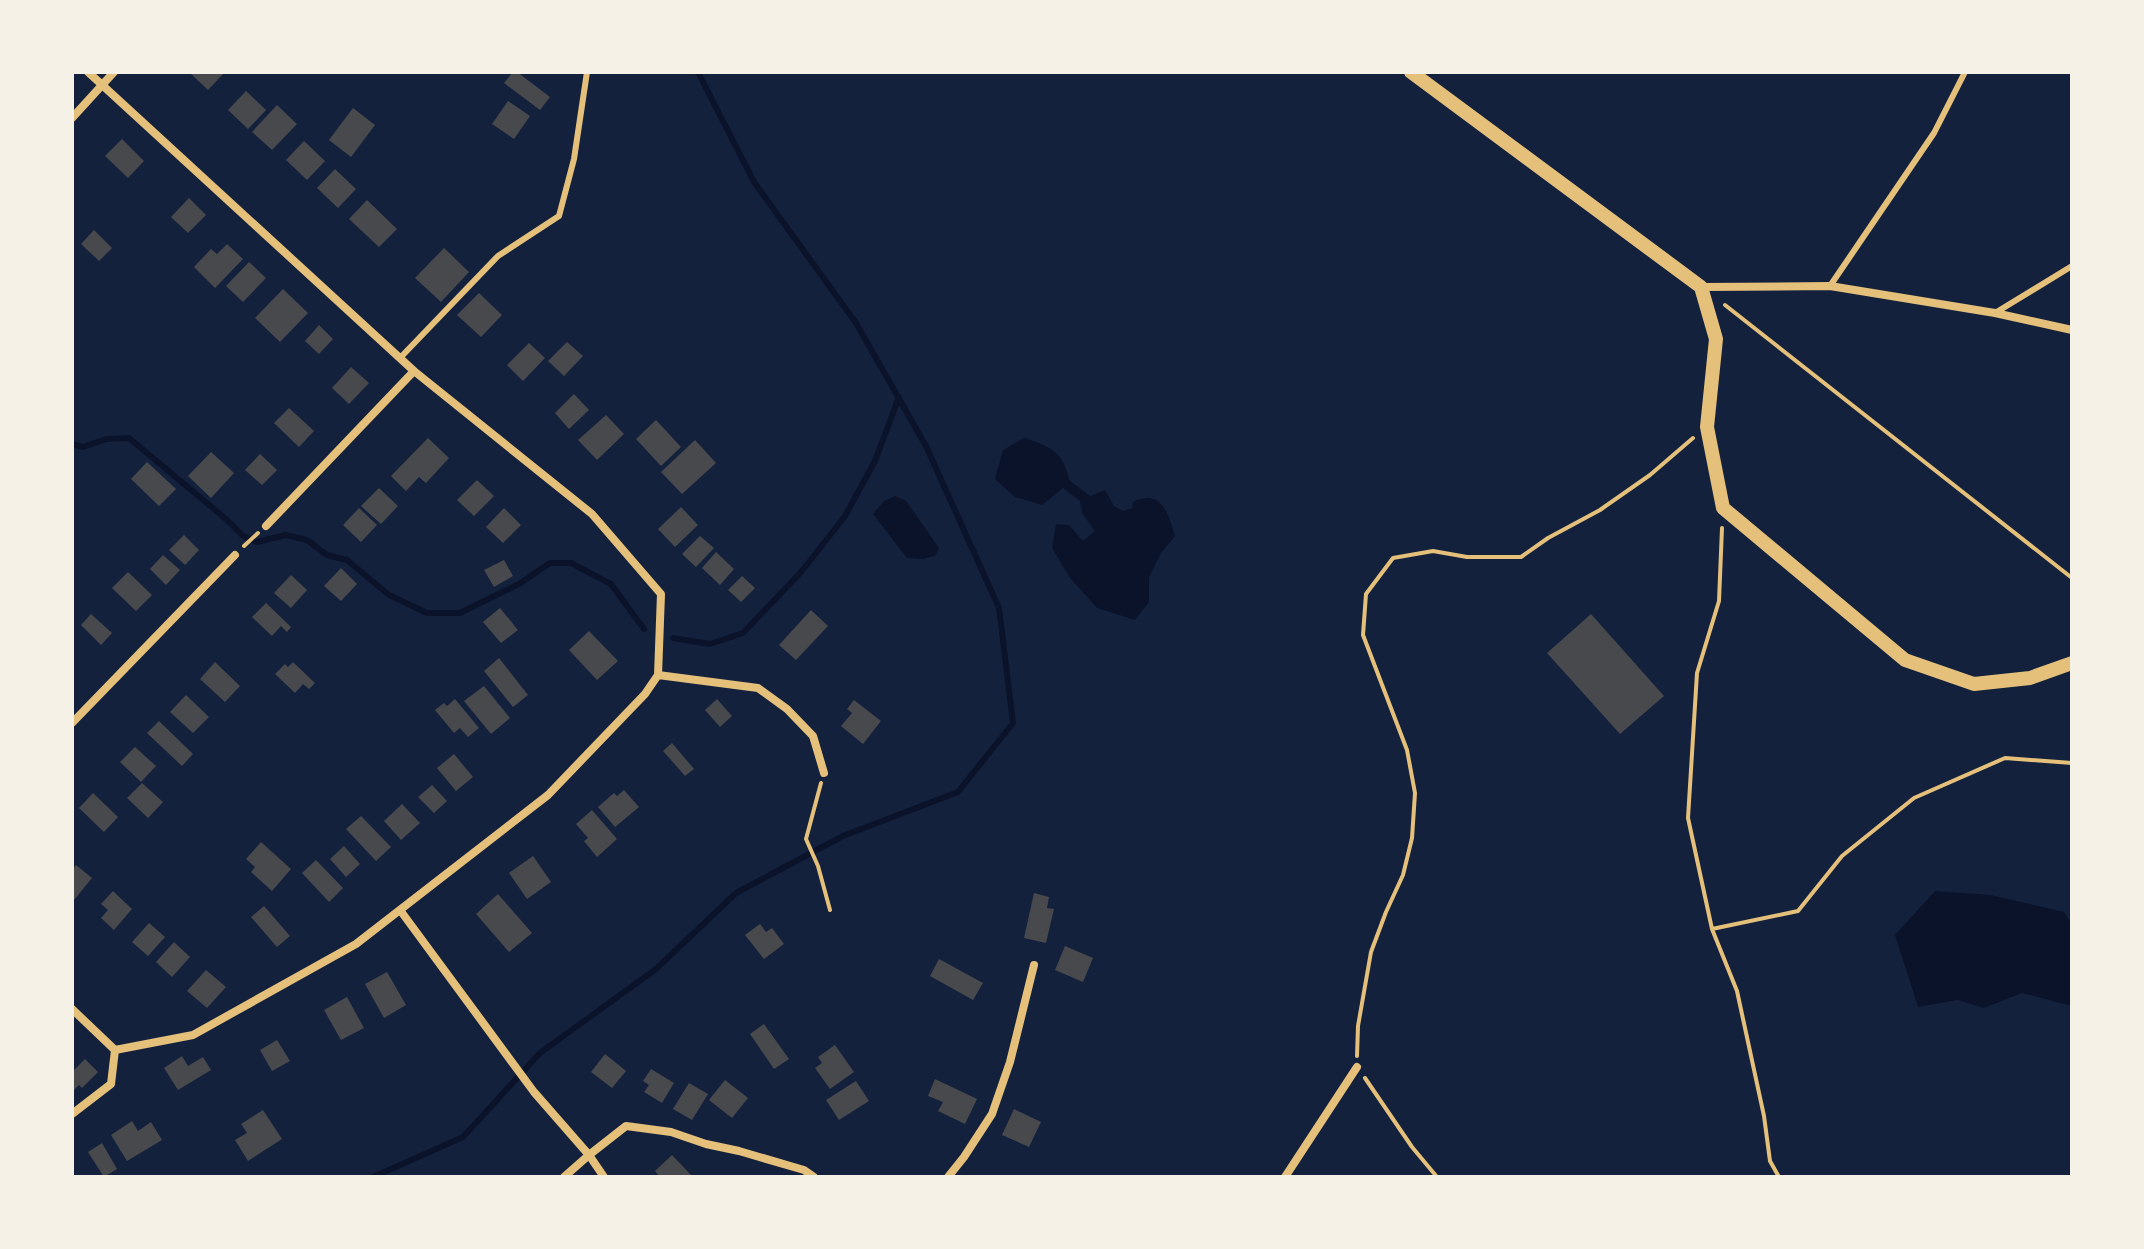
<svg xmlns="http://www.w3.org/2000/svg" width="2144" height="1249" font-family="'Exo 2',sans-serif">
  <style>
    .water { fill: #0b132b }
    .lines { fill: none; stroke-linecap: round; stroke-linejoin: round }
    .stream { stroke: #0b132b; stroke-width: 6 }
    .building { fill: #48494c }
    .path { stroke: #e5c07b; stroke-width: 4 }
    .service { stroke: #e5c07b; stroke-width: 6 }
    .minor { stroke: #e5c07b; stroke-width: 8 }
    .tertiary { stroke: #e5c07b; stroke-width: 14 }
  </style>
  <rect width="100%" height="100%" fill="#14213d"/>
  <path class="water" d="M 1024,438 C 1050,446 1064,452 1069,480 L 1090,496 L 1105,490 L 1114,506 L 1123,511 L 1132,508 L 1133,502 C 1161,487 1169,515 1175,536 L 1161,553 L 1149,577 L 1149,602 L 1135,620 L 1097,608 L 1070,578 L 1052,548 L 1056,524 L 1069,525 L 1083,541 L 1095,531 L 1082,513 L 1080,501 L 1063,488 L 1042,505 L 1015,497 L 995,479 L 1003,450 Z
    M 895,496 L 906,501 L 939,548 L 935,556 L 923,559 L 907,558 L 873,514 L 884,501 Z
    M 1935,891 L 1991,895 L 2064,912 L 2072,924 L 2072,1006 L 2022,993 L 1984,1008 L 1958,1000 L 1918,1007 L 1895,935 Z"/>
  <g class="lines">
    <path class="stream" d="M 72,444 L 83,447 L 106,439 L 129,438 L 226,519 L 243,536 L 257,542 L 286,535 L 307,540 L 327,555 L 347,560 L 389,595 L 427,613 L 460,613 L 519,584 L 550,563 L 571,563 L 611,584 L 644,629
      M 673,638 L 710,644 L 743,633 L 802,571 L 845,516 L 875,461 L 899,397
      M 373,1177 L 463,1137 L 540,1053 L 656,969 L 736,893 L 843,836 L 958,792 L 1013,723 L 999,608 L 926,446 L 856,323 L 754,182 L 698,72"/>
  </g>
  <path class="building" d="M 189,72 L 225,72 L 208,90 Z
    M 513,72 L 517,72 L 550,97 L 540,110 L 504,83 Z
    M 246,91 L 266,110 L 248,129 L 228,110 Z
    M 508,101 L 530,116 L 514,139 L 492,124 Z
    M 277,105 L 297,124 L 272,150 L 252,132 Z
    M 353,108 L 375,125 L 351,157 L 329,140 Z
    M 122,139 L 144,161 L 128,178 L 105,156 Z
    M 304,141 L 325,161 L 307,180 L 286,160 Z
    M 335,169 L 356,189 L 338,208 L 317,188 Z
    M 189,198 L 206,215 L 188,233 L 171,217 Z
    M 367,200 L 397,229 L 379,247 L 349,219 Z
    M 94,230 L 112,248 L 99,261 L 81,244 Z
    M 227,244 L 243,259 L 215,288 L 194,267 L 211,249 L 217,254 Z
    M 444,248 L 469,272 L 441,302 L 415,278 Z
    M 249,262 L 266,278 L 243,302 L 226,286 Z
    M 283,289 L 308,313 L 280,342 L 255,318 Z
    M 479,293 L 502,315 L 481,337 L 457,315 Z
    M 319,325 L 333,339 L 319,354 L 305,341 Z
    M 567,342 L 583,356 L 564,376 L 548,361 Z
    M 529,343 L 545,358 L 523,381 L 507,365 Z
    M 351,367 L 369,383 L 349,404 L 332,388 Z
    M 574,394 L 589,410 L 569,429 L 555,413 Z
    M 289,408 L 314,431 L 299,447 L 274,423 Z
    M 606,415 L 624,434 L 597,460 L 578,440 Z
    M 656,420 L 681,447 L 661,466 L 636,439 Z
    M 428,438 L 449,458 L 426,483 L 419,477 L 406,491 L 391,476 Z
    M 695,440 L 716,463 L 682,494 L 661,472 Z
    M 211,452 L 234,473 L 211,498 L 188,476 Z
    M 260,454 L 277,470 L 262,485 L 245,470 Z
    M 147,462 L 176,489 L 159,506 L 131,479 Z
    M 477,480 L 494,496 L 474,516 L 457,500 Z
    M 379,488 L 398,506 L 381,524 L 361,506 Z
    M 681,507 L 698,525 L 675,547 L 658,529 Z
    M 359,508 L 377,525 L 361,542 L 343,525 Z
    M 504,508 L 521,525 L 503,543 L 486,527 Z
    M 184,535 L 199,550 L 185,565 L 169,550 Z
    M 700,536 L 714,548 L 696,567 L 682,554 Z
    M 716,552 L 734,569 L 720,585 L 702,568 Z
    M 163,555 L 180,570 L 166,585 L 150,569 Z
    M 504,560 L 513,576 L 494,587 L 484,570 Z
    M 341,568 L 357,584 L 341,601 L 324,586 Z
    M 128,572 L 152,595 L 136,611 L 112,588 Z
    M 291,575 L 307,590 L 291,608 L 274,593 Z
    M 742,576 L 755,588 L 741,602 L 728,590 Z
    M 266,603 L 291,627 L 287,632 L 281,626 L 272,636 L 252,617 Z
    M 500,608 L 518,630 L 501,643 L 483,622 Z
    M 811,610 L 828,626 L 796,660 L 779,645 Z
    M 91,614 L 112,633 L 101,645 L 81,625 Z
    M 1591,614 L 1664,696 L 1620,734 L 1547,653 Z
    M 589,631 L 618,661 L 597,680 L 569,650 Z
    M 499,658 L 528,695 L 513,707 L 484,671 Z
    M 215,662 L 240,686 L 225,702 L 200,679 Z
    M 293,662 L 315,683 L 309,689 L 303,684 L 295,693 L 275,674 L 285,664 L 288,667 Z
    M 484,686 L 510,718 L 491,734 L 464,701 Z
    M 186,695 L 209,717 L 193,733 L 170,712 Z
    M 455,699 L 479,728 L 468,737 L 460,728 L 454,733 L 435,710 L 444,703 L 447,706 Z
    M 717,699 L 732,716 L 720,727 L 705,710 Z
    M 854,700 L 881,721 L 863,744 L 841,726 L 852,713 L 847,709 Z
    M 159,721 L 193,754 L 182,766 L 147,733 Z
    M 672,743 L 694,769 L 685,776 L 663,751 Z
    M 135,747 L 156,766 L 141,782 L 120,762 Z
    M 454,754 L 473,777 L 456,791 L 437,768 Z
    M 142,783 L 163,802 L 148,818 L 127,798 Z
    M 432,785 L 447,801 L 434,813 L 418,797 Z
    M 624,790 L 639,807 L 615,827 L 598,807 L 614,793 L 617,796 Z
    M 93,793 L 118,817 L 104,832 L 79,808 Z
    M 402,804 L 420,823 L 401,840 L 384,821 Z
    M 592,810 L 617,839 L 597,857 L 584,841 L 588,838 L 576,824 Z
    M 361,816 L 391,847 L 376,861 L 346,829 Z
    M 261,842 L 291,869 L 272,891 L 251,872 L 255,867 L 246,859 Z
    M 344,846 L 360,864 L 346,877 L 330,859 Z
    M 533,856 L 551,882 L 527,899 L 509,873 Z
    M 316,860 L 343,888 L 329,902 L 302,873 Z
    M 76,865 L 92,878 L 74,900 L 72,899 L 72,870 Z
    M 113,891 L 132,909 L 114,930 L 101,918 L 108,910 L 101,904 Z
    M 1034,893 L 1049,897 L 1047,908 L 1054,909 L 1046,943 L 1024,938 Z
    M 498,894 L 532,933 L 509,952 L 476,914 Z
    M 264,906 L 290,936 L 277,947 L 251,917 Z
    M 149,923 L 165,937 L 148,956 L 132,942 Z
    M 760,924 L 766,932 L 772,928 L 784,944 L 764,959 L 745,935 Z
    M 174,942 L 190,957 L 172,977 L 156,962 Z
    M 1065,946 L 1093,958 L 1083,982 L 1055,970 Z
    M 939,959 L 983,983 L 973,1000 L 930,976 Z
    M 206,970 L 226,987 L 207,1008 L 187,991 Z
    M 387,972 L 406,1005 L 384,1018 L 365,984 Z
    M 347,997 L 364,1028 L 341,1040 L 324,1010 Z
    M 764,1024 L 789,1059 L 774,1069 L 750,1034 Z
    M 277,1040 L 290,1061 L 272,1071 L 260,1050 Z
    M 835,1045 L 854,1072 L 830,1089 L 815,1068 L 822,1063 L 818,1057 Z
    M 605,1054 L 626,1071 L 612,1088 L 591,1072 Z
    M 182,1056 L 188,1066 L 203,1057 L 211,1070 L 178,1090 L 164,1068 Z
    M 85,1059 L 98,1072 L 82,1088 L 79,1085 L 72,1092 L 72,1072 Z
    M 651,1069 L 674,1083 L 662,1103 L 644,1092 L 649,1085 L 643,1081 Z
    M 935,1079 L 977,1099 L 965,1124 L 938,1111 L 943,1102 L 928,1096 Z
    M 725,1080 L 748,1098 L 732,1118 L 709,1100 Z
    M 856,1081 L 869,1101 L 839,1120 L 826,1100 Z
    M 689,1083 L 708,1094 L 692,1120 L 673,1109 Z
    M 1014,1109 L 1041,1122 L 1029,1147 L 1002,1135 Z
    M 263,1110 L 282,1139 L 248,1161 L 235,1140 L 247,1133 L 241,1124 Z
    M 132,1121 L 138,1131 L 151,1122 L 162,1140 L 127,1161 L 111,1135 Z
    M 102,1143 L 117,1169 L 104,1177 L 88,1152 Z
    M 672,1155 L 693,1177 L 660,1177 L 655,1171 Z"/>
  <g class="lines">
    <path class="path" d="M 1725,305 L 2072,578
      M 1722,528 L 1719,601 L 1697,673 L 1688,818 L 1712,929 L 1737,991 L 1764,1116 L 1770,1161 L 1779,1177
      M 244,546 L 258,533
      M 821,783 L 806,839 L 818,866 L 830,910
      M 1712,929 L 1798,911 L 1842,856 L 1914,798 L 2005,758 L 2072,763
      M 1357,1056 L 1358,1026 L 1371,952 L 1386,912 L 1403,875 L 1412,838 L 1415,793 L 1407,750 L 1363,635 L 1366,594 L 1393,558 L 1433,551 L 1467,557 L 1521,557 L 1548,538 L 1600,510 L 1650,475 L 1693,438
      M 1365,1078 L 1412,1147 L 1437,1177"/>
    <path class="service" d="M 1830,286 L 1934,133 L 1965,72
      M 1995,313 L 2072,266
      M 400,358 L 498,256 L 559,216 L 574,159 L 587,72"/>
    <path class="minor" d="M 88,72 L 414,371 L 592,514 L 661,594 L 658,675
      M 72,118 L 114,72
      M 1701,287 L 1830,286 L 1995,313 L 2072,330
      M 266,526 L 414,371
      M 658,675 L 758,688 L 787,709 L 813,736 L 824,773
      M 72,723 L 235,555
      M 400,910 L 534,1092 L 589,1155 L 604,1177
      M 72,1009 L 115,1050
      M 72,1114 L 111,1084 L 115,1050 L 193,1035 L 356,944 L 548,795 L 645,694 L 658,675
      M 564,1177 L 589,1155 L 626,1126 L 671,1132 L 706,1144 L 739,1151 L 804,1170 L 814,1177
      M 948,1177 L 964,1157 L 992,1114 L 1010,1062 L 1034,965
      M 1285,1177 L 1357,1067"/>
    <path class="tertiary" d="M 1411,72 L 1701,287 L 1716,339 L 1707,427 L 1723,508 L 1905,660 L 1974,684 L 2030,678 L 2072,663"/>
  </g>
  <rect width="2144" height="1249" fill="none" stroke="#f6f1e7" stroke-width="148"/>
</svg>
